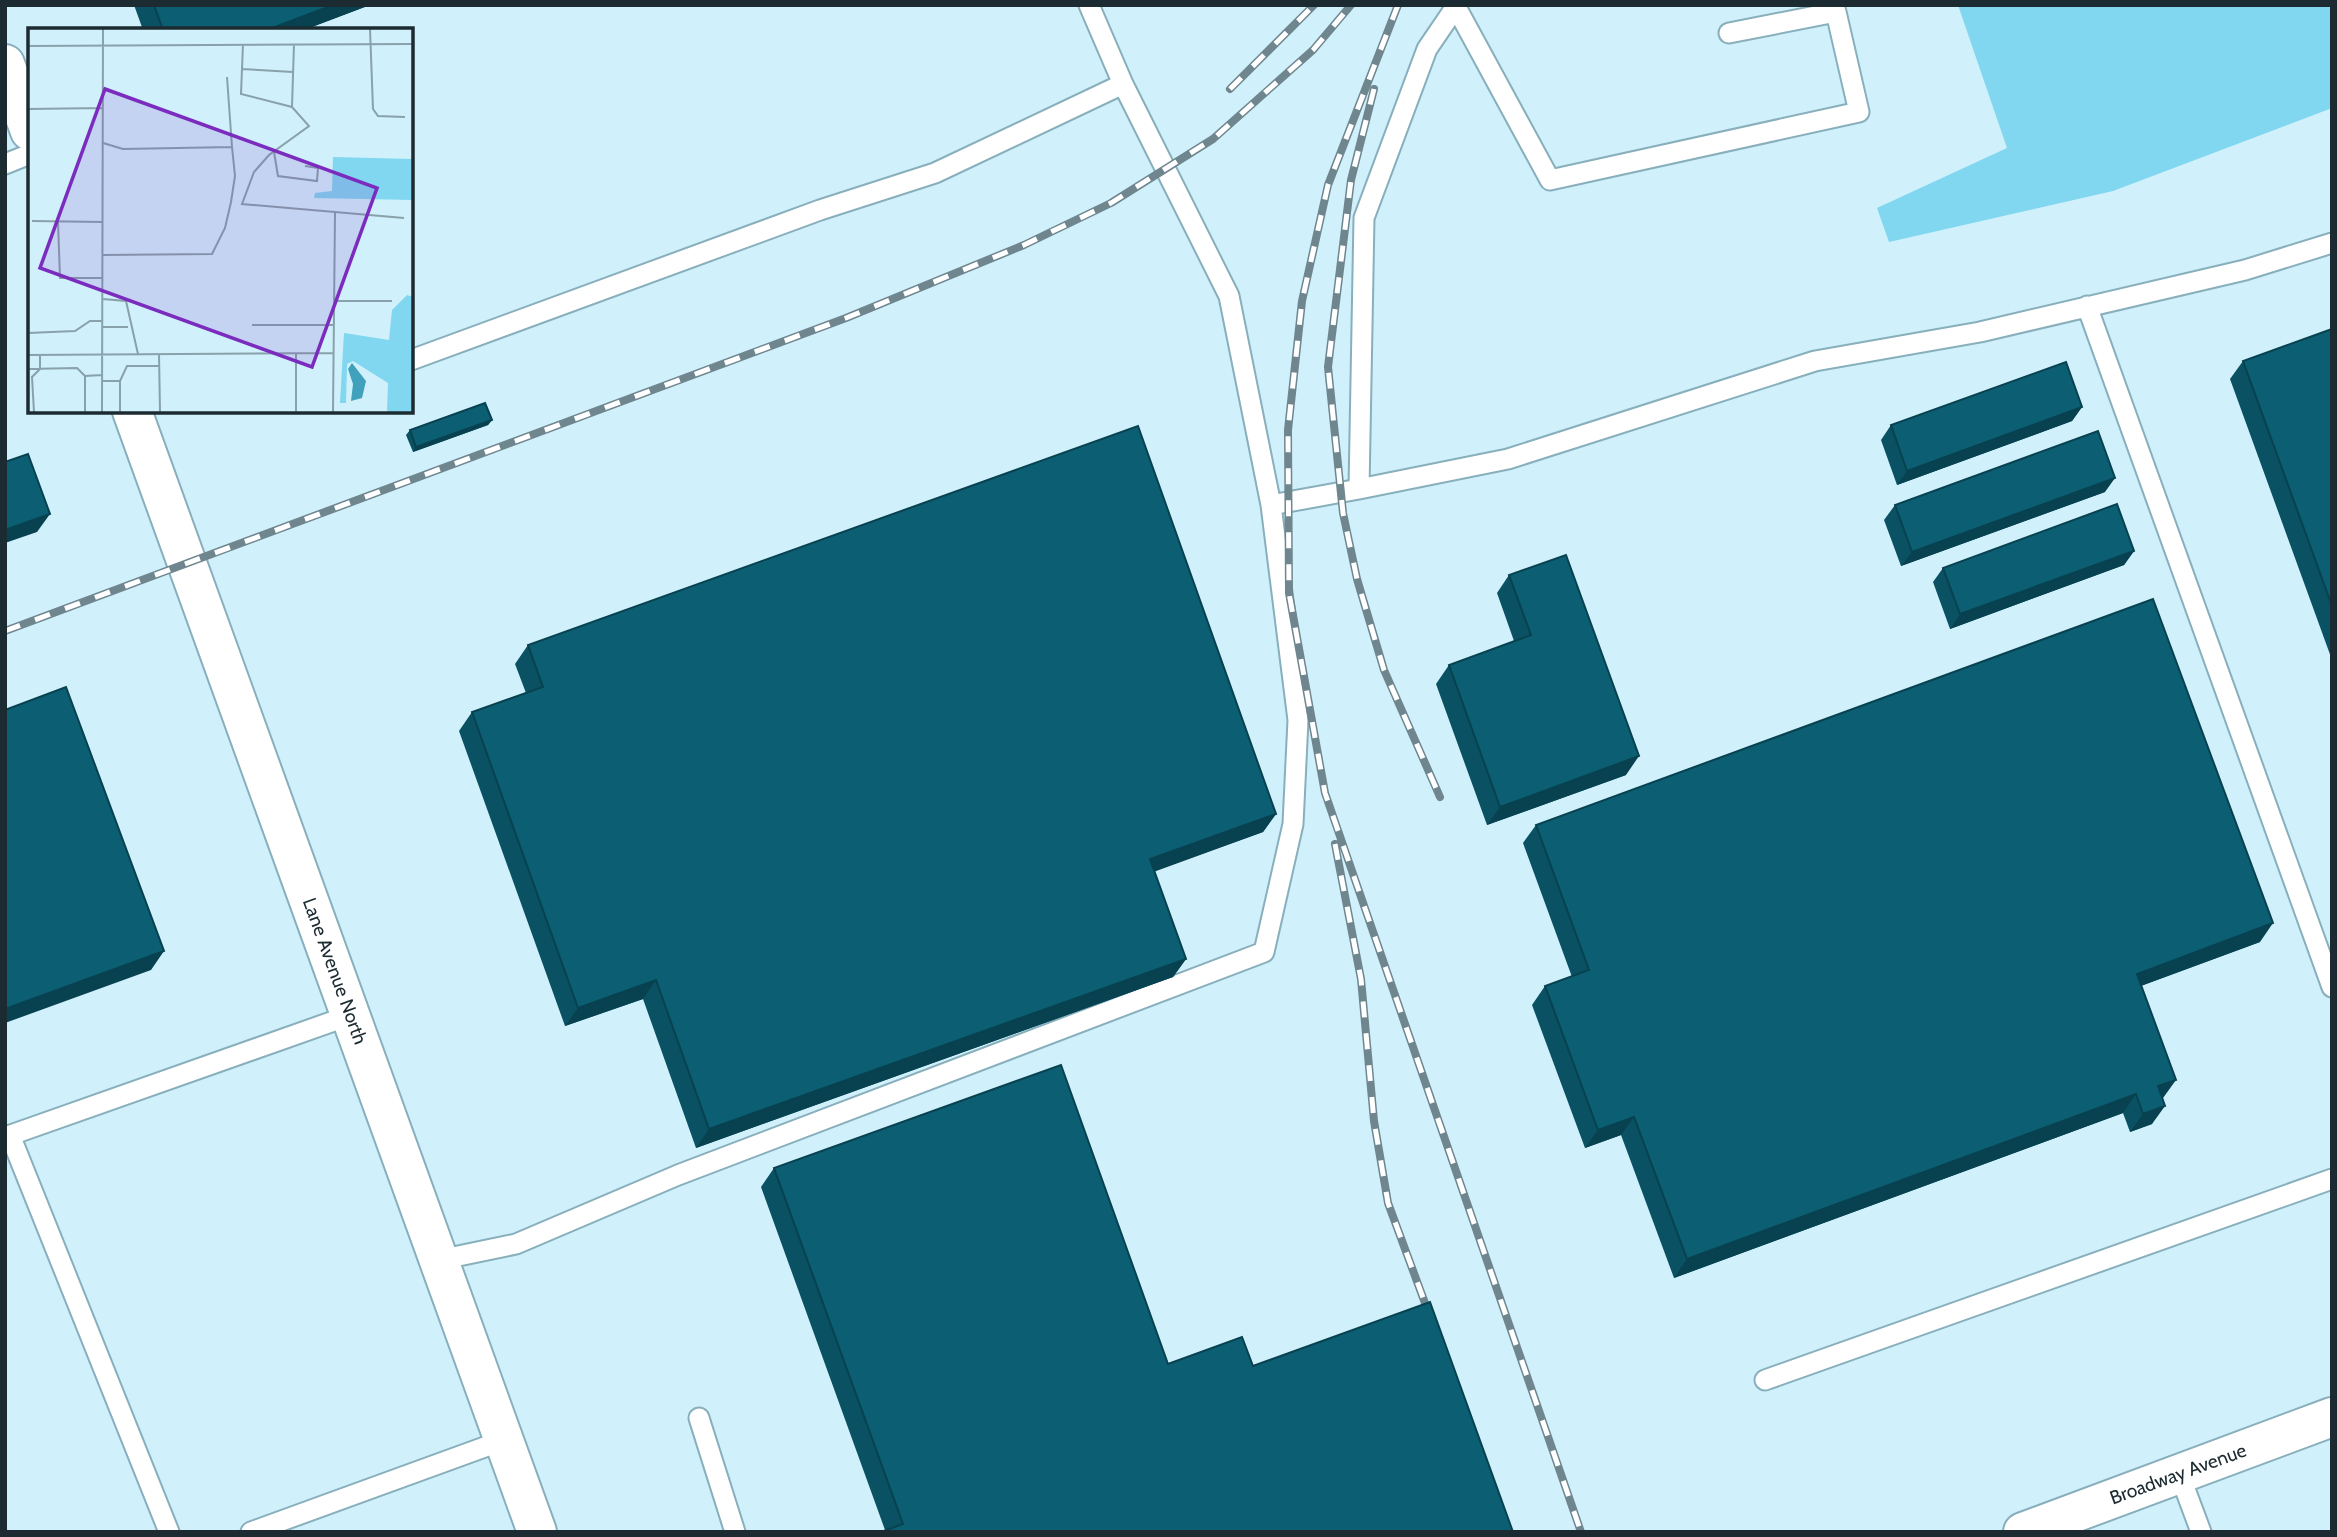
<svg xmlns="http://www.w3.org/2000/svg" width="2337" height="1537" font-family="Cabin,sans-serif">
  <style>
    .green { fill: #81d6f0 }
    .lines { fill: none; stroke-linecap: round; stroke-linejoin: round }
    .lane-casing { stroke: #88afbc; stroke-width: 23 }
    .street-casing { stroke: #88afbc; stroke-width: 42 }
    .secondary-casing { stroke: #88afbc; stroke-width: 42 }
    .lane { stroke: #fff; stroke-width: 19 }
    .street { stroke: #fff; stroke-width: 38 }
    .secondary { stroke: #fff; stroke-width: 38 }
    .rail-casing { stroke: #6f868f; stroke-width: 8 }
    .rail { stroke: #fff; stroke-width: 5; stroke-dasharray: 16; stroke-linecap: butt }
    .wall { fill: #0a5263 }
    .shaded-wall { fill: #084250 }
    .building { fill: #0c5f73; stroke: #084250; stroke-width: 2 }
    .labels { text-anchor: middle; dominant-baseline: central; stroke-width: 7; stroke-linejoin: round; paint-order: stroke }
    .street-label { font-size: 19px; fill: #1c2b31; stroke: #fff }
    .inset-road { fill: none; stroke: #88a1aa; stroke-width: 2 }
    .view { fill: #7b2cbf; fill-opacity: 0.15; stroke: #7b2cbf; stroke-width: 3.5 }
    .inset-edge { fill: none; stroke: #1c2b31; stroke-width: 3.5 }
  </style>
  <rect width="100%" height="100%" fill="#d0f0fb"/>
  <path class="green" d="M 1958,5 L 2332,5 L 2332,108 L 2113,191 L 1889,242 L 1877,208 L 2007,148 Z"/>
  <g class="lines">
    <g class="lane-casing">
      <path id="lane" d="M 1457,5 L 1427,49 L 1364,218 L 1359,489 L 1508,459 L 1815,361 L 1980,332 L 2245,270 L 2332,243
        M 1456,7 L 1550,180 L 1859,112 L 1836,12 L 1729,33
        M 5,164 L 30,154
        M 2087,306 L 2332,987
        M 411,360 L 820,210 L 935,173 L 1123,84 L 1089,5
        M 1271,505 L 1359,489
        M 10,1135 L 169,1532
        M 5,1137 L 351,1015
        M 439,1260 L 516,1244 L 678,1175 L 1264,952 L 1293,824 L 1298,720 L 1271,505 L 1229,296 L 1123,84
        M 1765,1380 L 2332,1179
        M 699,1418 L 735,1532
        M 2179,1473 L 2201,1532
        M 251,1532 L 504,1440"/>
    </g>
    <g class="street-casing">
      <path id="street" d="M 2023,1532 L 2332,1417"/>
    </g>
    <g class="secondary-casing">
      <path id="secondary" d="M 5,64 L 30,131
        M 132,411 L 537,1532"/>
    </g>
    <use href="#lane" class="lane"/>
    <use href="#street" class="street"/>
    <use href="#secondary" class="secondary"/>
    <g class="rail-casing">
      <path id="rail" d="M 1398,5 L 1328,185 L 1302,301 L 1288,430 L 1289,593 L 1325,793 L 1581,1532
        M 1230,89 L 1314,5
        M 1374,89 L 1351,180 L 1328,367 L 1343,513 L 1357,579 L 1384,670 L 1440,797
        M 5,631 L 846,318 L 1024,245 L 1111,203 L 1213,139 L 1313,50 L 1351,5
        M 1335,844 L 1361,979 L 1374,1121 L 1388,1203 L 1432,1322"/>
    </g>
    <use href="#rail" class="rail"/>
  </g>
  <path class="wall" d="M 134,5 L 370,5 L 304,30 L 143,30 Z
    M 2332,329 L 2332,660 L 2230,379 L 2243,361 Z
    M 2082,407 L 2072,421 L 1897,485 L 1881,440 L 1891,425 Z
    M 492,420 L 488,425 L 413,452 L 406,435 L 410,430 Z
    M 2105,492 L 1901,566 L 1884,520 L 1895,505 Z
    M 2134,551 L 2124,565 L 1950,629 L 1933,582 L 1943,568 Z
    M 1509,575 L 1626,775 L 1487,825 L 1436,684 L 1449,665 L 1514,641 L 1497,593 Z
    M 528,645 L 1276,814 L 1263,832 L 1154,871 L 1186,959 L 1173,977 L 696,1148 L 643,999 L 565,1026 L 459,731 L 472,712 L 526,693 L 515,664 Z
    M 1536,825 L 2260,942 L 2141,986 L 2163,1098 L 2152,1124 L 2130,1132 L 2123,1113 L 1674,1278 L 1621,1135 L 1585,1148 L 1532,1005 L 1545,986 L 1572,977 L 1523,843 Z
    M 774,1168 L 1168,1364 L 1253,1366 L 1513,1532 L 885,1530 L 761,1187 Z"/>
  <path class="shaded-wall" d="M 333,5 L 370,5 L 304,30 L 267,30 Z
    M 2082,407 L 2072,421 L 1897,485 L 1907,471 Z
    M 492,420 L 488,425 L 413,452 L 416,447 Z
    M 2115,478 L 2105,492 L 1901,566 L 1912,552 Z
    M 50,514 L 37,532 L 5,543 L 5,530 Z
    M 2134,551 L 2124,565 L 1950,629 L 1960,614 Z
    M 1639,756 L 1626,775 L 1487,825 L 1500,807 Z
    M 1276,814 L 1263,832 L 1137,878 L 1150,859 Z
    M 2273,923 L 2260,942 L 2124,992 L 2137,974 Z
    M 164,951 L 151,970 L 5,1023 L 5,1009 Z
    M 1186,959 L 1173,977 L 696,1148 L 709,1129 Z
    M 656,980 L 643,999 L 565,1026 L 578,1008 Z
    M 2176,1080 L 2163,1098 L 2145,1105 L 2158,1086 Z
    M 2136,1094 L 2123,1113 L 1674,1278 L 1687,1259 Z
    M 2165,1106 L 2152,1124 L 2130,1132 L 2143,1114 Z
    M 1634,1117 L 1621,1135 L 1585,1148 L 1598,1130 Z"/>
  <path class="building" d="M 154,5 L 333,5 L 267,30 L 163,30 Z
    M 2332,329 L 2332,606 L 2243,361 Z
    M 2066,362 L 2082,407 L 1907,471 L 1891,425 Z
    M 485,403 L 492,420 L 416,447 L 410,430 Z
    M 1138,426 L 1276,814 L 1150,859 L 1186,959 L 709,1129 L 656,980 L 578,1008 L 472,712 L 543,687 L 528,645 Z
    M 2098,431 L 2115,478 L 1912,552 L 1895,505 Z
    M 28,454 L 50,514 L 5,530 L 5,462 Z
    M 2117,504 L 2134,551 L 1960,614 L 1943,568 Z
    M 1566,555 L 1639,756 L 1500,807 L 1449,665 L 1531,635 L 1509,575 Z
    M 2153,599 L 2273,923 L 2137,974 L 2176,1080 L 2158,1086 L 2165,1106 L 2143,1114 L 2136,1094 L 1687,1259 L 1634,1117 L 1598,1130 L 1545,986 L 1589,970 L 1536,825 Z
    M 66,687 L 164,951 L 5,1009 L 5,710 Z
    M 1061,1065 L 1168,1364 L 1242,1337 L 1253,1366 L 1430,1302 L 1513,1532 L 881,1532 L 903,1524 L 774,1168 Z"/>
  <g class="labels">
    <g class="street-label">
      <text transform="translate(335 971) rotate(70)">Lane Avenue North</text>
      <text transform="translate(2178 1474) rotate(-20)">Broadway Avenue</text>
    </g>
  </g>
  <g transform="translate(28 28)">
    <rect width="385" height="385" fill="#d0f0fb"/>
    <path d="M 305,129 L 385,131 L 385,172 L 286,170 L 287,165 L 304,163 ZM 379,267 L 385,269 L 385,384 L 359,384 L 360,355 L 325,333 L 319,336 L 318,375 L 312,375 L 316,305 L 361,312 L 364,282 Z" fill="#81d6f0"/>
    <path d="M 324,335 L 338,353 L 334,370 L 323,373 L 325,356 L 320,341 Z" fill="#3fa1bc"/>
    <path class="inset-road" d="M 342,1 L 345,81 L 350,88 L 377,89M 215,16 L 213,66 L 264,79 L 281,98 L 241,127 L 226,144 L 214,176 L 376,190M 0,18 L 385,16M 214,41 L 265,44M 264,79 L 266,16M 0,81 L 75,80M 75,115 L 95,121 L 204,119 L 199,49M 246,124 L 250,148 L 289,153 L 290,140 L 277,138M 4,193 L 75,194M 30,194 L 32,250 L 75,250M 75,227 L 184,226 L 197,200 L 203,174 L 207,148 L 204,119M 75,271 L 98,273 L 110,326M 307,273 L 364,273M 224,297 L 306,297M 74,299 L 100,299M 0,305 L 47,303 L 62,293 L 75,293M 268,325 L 268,384M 131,326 L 132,384M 0,327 L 305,325M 0,341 L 49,340 L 57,348M 74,353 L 92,353 L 92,384M 92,353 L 99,338 L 131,338M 6,384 L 4,349 L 12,341 L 12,327M 57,384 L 57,348 L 74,347M 74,384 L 75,1M 305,384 L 307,185"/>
    <path class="view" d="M 77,61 L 349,160 L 284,339 L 12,240 Z"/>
    <rect width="385" height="385" class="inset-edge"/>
  </g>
  <rect width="2337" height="1537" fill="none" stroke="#1c2b31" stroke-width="14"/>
</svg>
